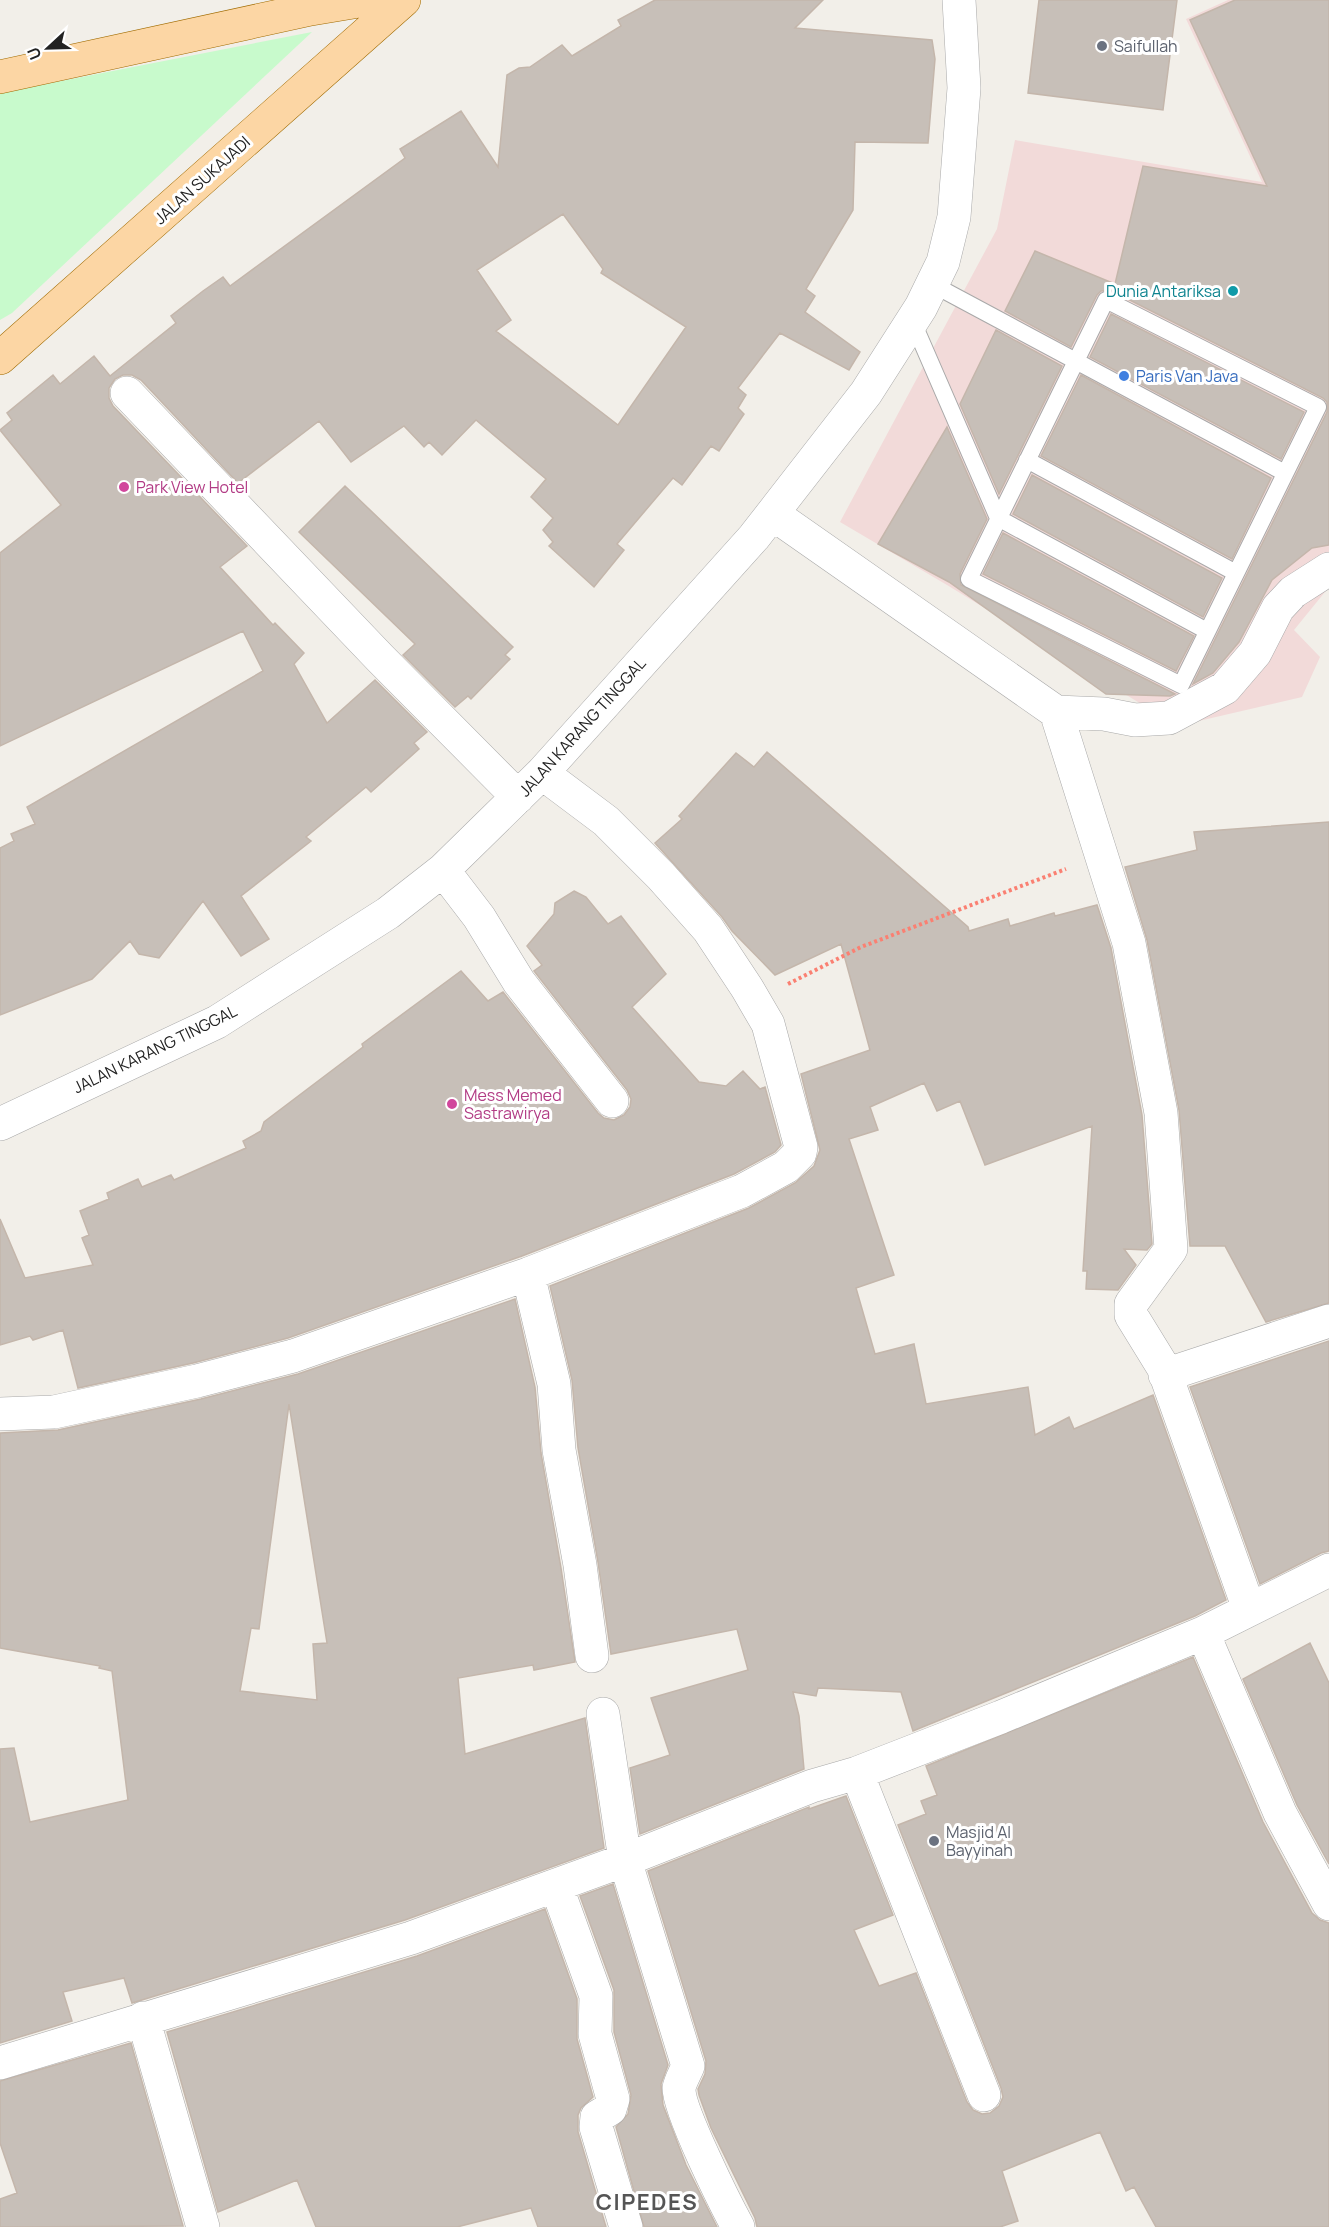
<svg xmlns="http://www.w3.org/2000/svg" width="1329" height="2227" font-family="Manrope,sans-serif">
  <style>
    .commercial { fill: #f2dad9 }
    .park { fill: #c8facc }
    .building { fill: #c7bfb8; stroke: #c4b6ab; stroke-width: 1.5; fill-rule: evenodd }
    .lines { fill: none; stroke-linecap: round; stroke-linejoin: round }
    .lane-casing { stroke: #a9a9a9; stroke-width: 18 }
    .street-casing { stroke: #a9a9a9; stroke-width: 34 }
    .primary-casing { stroke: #a06b00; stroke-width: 34 }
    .path { stroke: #fa8072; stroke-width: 4; stroke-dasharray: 3 3; stroke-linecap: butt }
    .lane { stroke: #fff; stroke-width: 16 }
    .street { stroke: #fff; stroke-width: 33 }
    .primary { stroke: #fcd6a4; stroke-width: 33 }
    .worship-dot { fill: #6b7280; stroke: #fff; stroke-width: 2 }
    .culture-dot { fill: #0f9aa8; stroke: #fff; stroke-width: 2 }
    .shop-dot { fill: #3f7fe0; stroke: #fff; stroke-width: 2 }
    .hotel-dot { fill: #d1479c; stroke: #fff; stroke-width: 2 }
    .labels { text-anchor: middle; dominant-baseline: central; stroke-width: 6; stroke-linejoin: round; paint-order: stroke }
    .worship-label { font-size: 16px; fill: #5b616d; stroke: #fff; text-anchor: start }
    .street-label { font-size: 16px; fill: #222; stroke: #fff }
    .culture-label { font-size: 16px; fill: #0d838f; stroke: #fff; text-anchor: end }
    .shop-label { font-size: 16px; fill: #366cbe; stroke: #fff; text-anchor: start }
    .hotel-label { font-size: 16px; fill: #b23c85; stroke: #fff; text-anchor: start }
    .district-label { font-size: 22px; font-weight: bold; letter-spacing: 1.5px; fill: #555; stroke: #fff }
  </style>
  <rect width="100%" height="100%" fill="#f2efe9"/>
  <path class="commercial" d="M 1228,0 L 1329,0 L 1329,587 L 1294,630 L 1320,657 L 1302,697 L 1177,726 L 947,585 L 840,522 L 997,229 L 1015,140 L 1262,182 L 1186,19 Z"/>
  <path class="park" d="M 312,32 L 12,313 L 0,320 L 0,93 Z"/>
  <path class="building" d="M 655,0 L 823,0 L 795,28 L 932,40 L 935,59 L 928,143 L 855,142 L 853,210 L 806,289 L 815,296 L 805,312 L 860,352 L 849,370 L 780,333 L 738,388 L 746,395 L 738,408 L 744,414 L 719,451 L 711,446 L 682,485 L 673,478 L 667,485 L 617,544 L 624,550 L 594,587 L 549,546 L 553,542 L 543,530 L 553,518 L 531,497 L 546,479 L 476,420 L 442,455 L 429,442 L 424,447 L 404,426 L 351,462 L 319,421 L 238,483 L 141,380 L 132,375 L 123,375 L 115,379 L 109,388 L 109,398 L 113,406 L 247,546 L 220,567 L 273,625 L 275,623 L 304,653 L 294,664 L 327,723 L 375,680 L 427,732 L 414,743 L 419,749 L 371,792 L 366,787 L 306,837 L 311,841 L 241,896 L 269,939 L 241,956 L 203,901 L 159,958 L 139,954 L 130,941 L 92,979 L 0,1015 L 0,848 L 14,841 L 11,834 L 35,824 L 27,807 L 263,671 L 243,631 L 0,746 L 0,553 L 61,505 L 0,430 L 12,420 L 7,413 L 53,375 L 60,384 L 94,356 L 110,376 L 176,323 L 171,316 L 203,291 L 223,277 L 230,286 L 405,158 L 400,149 L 461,111 L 498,167 L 507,75 L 519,68 L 530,67 L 562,45 L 572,56 L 621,26 L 618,20 ZM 563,214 L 603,269 L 601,273 L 686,327 L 618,425 L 496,331 L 511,320 L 477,270 Z
    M 1039,0 L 1177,0 L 1163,110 L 1028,93 Z
    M 1235,0 L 1329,0 L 1329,545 L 1312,548 L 1272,580 L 1239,642 L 1213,673 L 1193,684 L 1327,412 L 1327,402 L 1323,398 L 1110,290 L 1101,291 L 1097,295 L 1071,347 L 1005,311 L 1035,251 L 1115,284 L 1143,166 L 1267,186 L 1190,20 Z
    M 1111,314 L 1304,412 L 1281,459 L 1090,357 Z
    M 996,330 L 1062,366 L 999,494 L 960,404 Z
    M 1081,375 L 1271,478 L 1232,559 L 1041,456 Z
    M 947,427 L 987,519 L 960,574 L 961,585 L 1175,694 L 1170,696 L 1106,694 L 949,582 L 878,544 Z
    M 1032,475 L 1222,578 L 1203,617 L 1013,514 Z
    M 345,486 L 513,647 L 505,655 L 510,659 L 471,699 L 468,696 L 455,707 L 403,655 L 415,644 L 299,532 Z
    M 1003,533 L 1194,636 L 1176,671 L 983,574 Z
    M 767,752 L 968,927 L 969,931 L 1008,919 L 1010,926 L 1054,913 L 1055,916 L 1097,905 L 1111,948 L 1142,1115 L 1152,1244 L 1147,1250 L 1124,1249 L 1136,1265 L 1118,1290 L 1086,1289 L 1087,1271 L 1083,1271 L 1092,1126 L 985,1165 L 960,1101 L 937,1111 L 924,1083 L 870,1107 L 878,1130 L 849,1139 L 894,1275 L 856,1288 L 875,1354 L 914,1344 L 926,1404 L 1028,1387 L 1035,1435 L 1069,1417 L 1074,1429 L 1153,1395 L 1226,1600 L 1195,1616 L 913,1731 L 901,1692 L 818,1688 L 816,1696 L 793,1692 L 799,1716 L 804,1769 L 640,1834 L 630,1768 L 670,1755 L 651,1698 L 748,1670 L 737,1629 L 611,1654 L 598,1562 L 578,1448 L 572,1380 L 550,1286 L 749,1208 L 795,1183 L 814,1166 L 820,1150 L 801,1074 L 870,1050 L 841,944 L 775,975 L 732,931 L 722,917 L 655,843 L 682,819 L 679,816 L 736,753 L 754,767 Z
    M 1329,822 L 1329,1303 L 1266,1322 L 1225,1246 L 1190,1246 L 1179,1110 L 1147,940 L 1125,867 L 1197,850 L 1194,832 Z
    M 574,891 L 586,897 L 608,924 L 621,916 L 666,974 L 632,1007 L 699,1082 L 726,1086 L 743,1071 L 760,1089 L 765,1087 L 781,1145 L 775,1152 L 734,1174 L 522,1256 L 288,1338 L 193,1363 L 78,1388 L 63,1330 L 33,1340 L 30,1336 L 0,1345 L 0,1219 L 25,1278 L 93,1265 L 82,1238 L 89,1235 L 80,1211 L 109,1199 L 107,1193 L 138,1179 L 142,1187 L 171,1175 L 174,1180 L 246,1148 L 243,1141 L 261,1131 L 264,1122 L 363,1047 L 362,1044 L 461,971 L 488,1001 L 503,992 L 598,1113 L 604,1118 L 614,1120 L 624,1115 L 630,1107 L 631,1099 L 627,1090 L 534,971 L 542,965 L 527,946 L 554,914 L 555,903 Z
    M 515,1299 L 535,1387 L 541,1453 L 561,1568 L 575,1662 L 534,1670 L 533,1665 L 458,1678 L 465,1754 L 585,1718 L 604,1848 L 405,1920 L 132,2003 L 124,1978 L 63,1992 L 72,2021 L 0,2043 L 0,1749 L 14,1748 L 30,1822 L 128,1800 L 112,1671 L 99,1668 L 100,1666 L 0,1648 L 0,1433 L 58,1430 L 201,1399 L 298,1374 ZM 289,1404 L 327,1643 L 313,1644 L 317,1700 L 240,1691 L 251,1628 L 259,1629 Z
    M 1329,1341 L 1329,1551 L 1321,1553 L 1260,1584 L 1190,1387 Z
    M 1310,1643 L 1329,1683 L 1329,1864 L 1297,1805 L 1243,1679 Z
    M 1193,1657 L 1263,1822 L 1312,1913 L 1320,1920 L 1329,1923 L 1329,2227 L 1156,2227 L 1134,2187 L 1126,2191 L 1100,2132 L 1002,2171 L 1018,2221 L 1000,2227 L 757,2227 L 755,2218 L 711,2128 L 699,2095 L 698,2089 L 705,2074 L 706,2061 L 648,1871 L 809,1807 L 809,1809 L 846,1796 L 893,1915 L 854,1930 L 879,1986 L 916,1973 L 967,2102 L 973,2110 L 982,2114 L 990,2113 L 999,2106 L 1003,2097 L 1001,2088 L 898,1825 L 926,1814 L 921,1801 L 937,1795 L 926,1766 Z
    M 613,1884 L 668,2065 L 661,2084 L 663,2105 L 686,2165 L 717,2227 L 644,2227 L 616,2127 L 628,2114 L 631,2095 L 614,2032 L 614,1990 L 580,1896 Z
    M 545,1909 L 577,1999 L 577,2039 L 593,2097 L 581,2108 L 578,2115 L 578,2132 L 606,2227 L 538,2227 L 531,2208 L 457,2227 L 316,2227 L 297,2180 L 218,2212 L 167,2032 L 417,1956 Z
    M 131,2043 L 183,2226 L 0,2227 L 0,2199 L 17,2193 L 0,2143 L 0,2081 Z"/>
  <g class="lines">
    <g class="lane-casing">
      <path id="lane" d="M 932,284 L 1285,473
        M 1106,300 L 1318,407 L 1181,685 L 969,579 Z
        M 912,320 L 998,518 L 1207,631
        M 1027,460 L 1236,573"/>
    </g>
    <g class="street-casing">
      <path id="street" d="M 127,393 L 380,658 L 518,797
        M 773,514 L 1056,712 L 1104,714 L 1135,720 L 1169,718 L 1225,688 L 1255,653 L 1278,608 L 1293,592 L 1329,569
        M 1056,712 L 1129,943 L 1161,1113 L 1171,1249 L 1131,1304 L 1131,1315 L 1163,1367 L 1249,1609
        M 443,870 L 479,917 L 519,982 L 612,1101
        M 0,1124 L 217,1022 L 388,913 L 443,870 L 542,773 L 754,537 L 866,393 L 921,307 L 943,262 L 954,217 L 964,88 L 959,0
        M 528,1274 L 554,1384 L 559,1450 L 580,1565 L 592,1656
        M 1165,1375 L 1329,1321
        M 0,1414 L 54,1412 L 197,1381 L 293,1356 L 528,1274 L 742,1191 L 786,1167 L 800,1153 L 801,1147 L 768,1024 L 747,988 L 708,929 L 661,876 L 606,821 L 542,773
        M 1203,1633 L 1280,1813 L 1329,1904
        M 603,1714 L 625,1860 L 688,2066 C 685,2073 680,2082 679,2088 C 678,2109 726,2205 738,2227
        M 857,1773 L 984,2095
        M 556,1885 L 596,1996 L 595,2034 L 613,2099 L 610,2109 L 597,2117 L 596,2127 L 626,2227
        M 143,2018 L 203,2227
        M 0,2063 L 411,1938 L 625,1860 L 812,1786 L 857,1773 L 1001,1717 L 1203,1633 L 1329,1570"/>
    </g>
    <g class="primary-casing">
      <path id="primary" d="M 0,77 L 311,9 L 365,0
        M 0,358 L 404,0"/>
    </g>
    <path class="path" d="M 788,984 L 861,947 L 1066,869"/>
    <use href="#lane" class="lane"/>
    <use href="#street" class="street"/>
    <use href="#primary" class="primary"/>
  </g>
  <g class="worship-dot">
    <circle cx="1102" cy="46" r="6"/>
    <circle cx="934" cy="1841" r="6"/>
  </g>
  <circle class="culture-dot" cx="1233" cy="291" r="6"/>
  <circle class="shop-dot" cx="1124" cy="376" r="6"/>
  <g class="hotel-dot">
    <circle cx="124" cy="487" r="6"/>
    <circle cx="452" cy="1104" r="6"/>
  </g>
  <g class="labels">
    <g class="worship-label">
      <text x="1114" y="46">Saifullah</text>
      <text x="946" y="1832">Masjid Al<tspan x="946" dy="18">Bayyinah</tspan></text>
    </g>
    <g class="street-label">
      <text transform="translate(202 180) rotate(-42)">JALAN SUKAJADI</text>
      <text transform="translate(582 727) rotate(-48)">JALAN KARANG TINGGAL</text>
      <text transform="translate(155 1049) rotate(-26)">JALAN KARANG TINGGAL</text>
    </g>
    <g class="culture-label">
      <text x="1221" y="291">Dunia Antariksa</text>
    </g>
    <g class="shop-label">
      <text x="1136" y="376">Paris Van Java</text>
    </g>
    <g class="hotel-label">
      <text x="136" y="487">Park View Hotel</text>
      <text x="464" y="1095">Mess Memed<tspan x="464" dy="18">Sastrawirya</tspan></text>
    </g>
    <g class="district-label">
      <text x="647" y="2202">CIPEDES</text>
    </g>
  </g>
  <g transform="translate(48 48) rotate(248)" stroke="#ffffff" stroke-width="4.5" paint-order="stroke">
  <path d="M0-4.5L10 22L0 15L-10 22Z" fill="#222222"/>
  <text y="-9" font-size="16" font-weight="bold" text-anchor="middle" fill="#222222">U</text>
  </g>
</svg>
